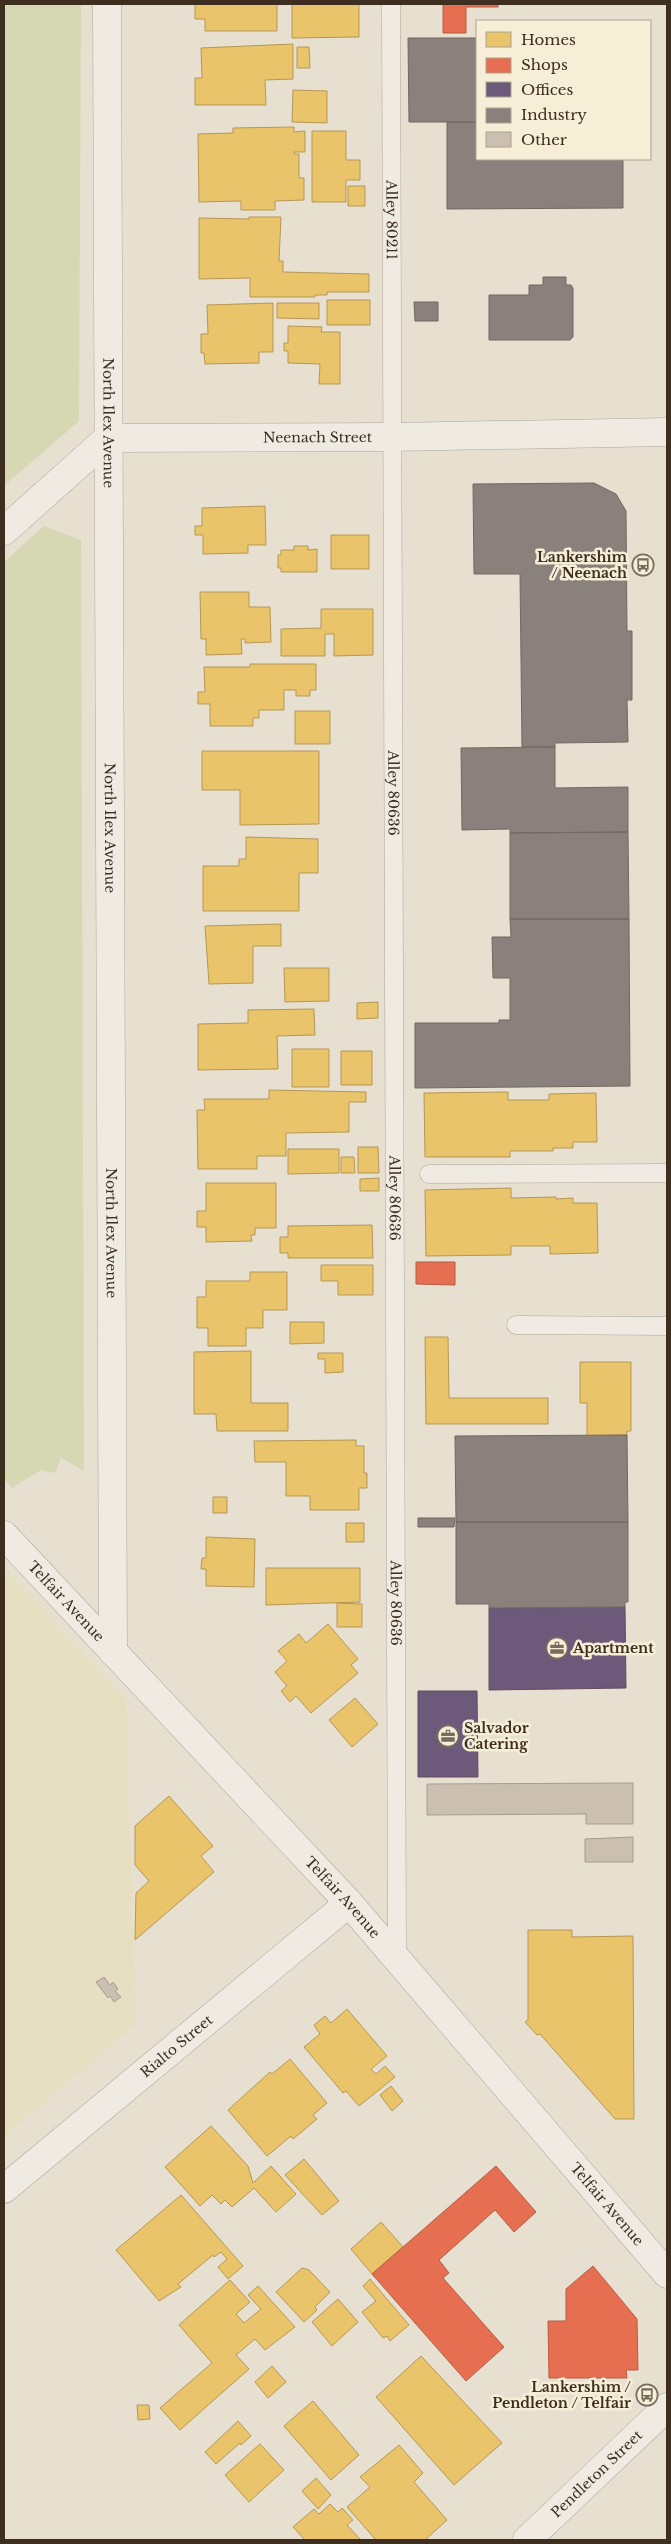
<svg xmlns="http://www.w3.org/2000/svg" width="671" height="2544" font-family="'Libre Baskerville',serif">
  <style>
    .farmland { fill: #e6dfc2 }
    .green { fill: #d6d7b3 }
    .homes { fill: #e9c46a; stroke: #b59754 }
    .shops { fill: #e76f51; stroke: #b45c42 }
    .offices { fill: #6d597a; stroke: #5f4c5f }
    .industry { fill: #8a817c; stroke: #736860 }
    .building { fill: #cbbfb2; stroke: #a89c90 }
    .lines { fill: none; stroke-linecap: round; stroke-linejoin: round }
    .service-casing { stroke: #ada599; stroke-width: 19 }
    .minor-casing { stroke: #ada599; stroke-width: 29 }
    .service { stroke: #efebe3; stroke-width: 18 }
    .minor { stroke: #efebe3; stroke-width: 28 }
    .labels { text-anchor: middle; dominant-baseline: central; stroke-width: 5; stroke-linejoin: round; paint-order: stroke }
    .street-label { font-size: 14px; fill: #3d2e20; stroke: #f7eed8 }
    .poi-label { font-size: 14px; font-weight: bold; fill: #3d2e20; stroke: #f7eed8; text-anchor: end }
  </style>
  <rect width="100%" height="100%" fill="#e7e0d1"/>
  <path class="farmland" d="M 4,1567 L 126,1698 L 136,2025 L 4,2137 Z"/>
  <path class="green" d="M 4,4 L 81,4 L 79,421 L 5,485 Z
    M 44,526 L 81,540 L 84,1471 L 61,1458 L 55,1473 L 41,1470 L 12,1488 L 4,1478 L 4,562 Z"/>
  <path class="homes" d="M 195,4 L 277,4 L 277,31 L 205,31 L 205,19 L 195,19 Z
    M 292,4 L 359,4 L 359,37 L 292,38 Z
    M 293,44 L 293,79 L 265,80 L 266,105 L 195,105 L 195,78 L 202,78 L 201,48 Z
    M 297,47 L 309,47 L 310,68 L 297,68 Z
    M 293,90 L 327,91 L 327,123 L 292,122 Z
    M 294,127 L 294,132 L 305,131 L 305,152 L 294,152 L 294,154 L 299,154 L 299,178 L 304,178 L 304,200 L 275,201 L 275,210 L 241,210 L 241,201 L 199,202 L 198,134 L 233,133 L 233,128 Z
    M 312,131 L 346,131 L 346,160 L 360,160 L 360,180 L 346,180 L 346,202 L 312,202 Z
    M 348,186 L 365,186 L 365,206 L 348,206 Z
    M 249,217 L 281,217 L 279,261 L 283,261 L 283,272 L 369,274 L 369,292 L 327,292 L 327,295 L 315,295 L 315,297 L 250,297 L 250,278 L 199,279 L 199,218 L 249,219 Z
    M 327,300 L 370,300 L 370,325 L 327,325 Z
    M 273,303 L 273,352 L 259,352 L 259,363 L 205,364 L 204,353 L 201,353 L 201,334 L 208,334 L 207,305 Z
    M 277,303 L 319,303 L 319,319 L 277,318 Z
    M 288,326 L 322,327 L 321,332 L 340,332 L 340,384 L 319,384 L 320,364 L 288,363 L 288,351 L 284,351 L 284,343 L 288,343 Z
    M 265,506 L 266,545 L 248,545 L 248,553 L 203,554 L 203,535 L 195,535 L 195,526 L 202,526 L 202,508 Z
    M 331,535 L 369,535 L 369,569 L 331,569 Z
    M 294,546 L 308,546 L 308,550 L 317,549 L 317,572 L 281,572 L 281,568 L 278,568 L 278,555 L 281,555 L 281,550 L 294,550 Z
    M 200,592 L 249,592 L 249,607 L 270,607 L 271,642 L 245,643 L 245,639 L 241,639 L 242,654 L 206,655 L 206,639 L 201,639 Z
    M 321,609 L 373,609 L 373,655 L 334,656 L 334,634 L 325,634 L 325,656 L 281,656 L 281,629 L 321,628 Z
    M 250,664 L 316,664 L 316,690 L 310,690 L 310,696 L 296,696 L 296,690 L 284,690 L 284,710 L 259,710 L 259,718 L 253,718 L 253,726 L 210,726 L 210,704 L 198,704 L 198,692 L 205,692 L 204,667 L 250,667 Z
    M 295,711 L 330,711 L 330,744 L 295,744 Z
    M 202,751 L 319,751 L 319,824 L 240,825 L 240,790 L 202,790 Z
    M 246,837 L 318,839 L 318,873 L 299,873 L 299,911 L 203,911 L 203,866 L 239,866 L 239,859 L 246,859 Z
    M 281,924 L 281,946 L 253,946 L 253,983 L 209,984 L 205,926 Z
    M 284,968 L 329,968 L 329,1001 L 285,1002 Z
    M 378,1002 L 378,1018 L 357,1019 L 357,1003 Z
    M 314,1009 L 315,1035 L 277,1036 L 278,1069 L 198,1070 L 198,1024 L 248,1023 L 248,1010 Z
    M 292,1049 L 329,1049 L 329,1087 L 292,1087 Z
    M 341,1051 L 372,1051 L 372,1085 L 341,1085 Z
    M 269,1090 L 366,1092 L 366,1102 L 349,1102 L 349,1132 L 286,1133 L 286,1156 L 257,1156 L 257,1169 L 198,1169 L 197,1110 L 205,1110 L 204,1099 L 269,1099 Z
    M 508,1092 L 508,1100 L 549,1100 L 549,1094 L 596,1093 L 597,1142 L 573,1142 L 573,1148 L 553,1148 L 553,1151 L 510,1151 L 510,1157 L 425,1157 L 424,1093 Z
    M 358,1147 L 378,1147 L 379,1173 L 358,1173 Z
    M 288,1149 L 339,1149 L 339,1173 L 288,1174 Z
    M 341,1157 L 354,1157 L 355,1173 L 341,1173 Z
    M 379,1178 L 379,1191 L 360,1191 L 360,1179 Z
    M 206,1183 L 276,1183 L 276,1228 L 255,1228 L 255,1235 L 251,1235 L 252,1241 L 206,1242 L 206,1227 L 197,1227 L 197,1211 L 206,1211 Z
    M 511,1188 L 511,1198 L 556,1197 L 556,1199 L 573,1198 L 573,1203 L 597,1203 L 598,1253 L 550,1254 L 550,1246 L 511,1246 L 511,1255 L 426,1256 L 425,1190 Z
    M 372,1225 L 373,1258 L 288,1258 L 288,1253 L 280,1253 L 280,1237 L 288,1237 L 288,1226 Z
    M 321,1265 L 373,1265 L 373,1295 L 338,1295 L 338,1281 L 321,1281 Z
    M 250,1272 L 287,1272 L 287,1310 L 263,1310 L 263,1328 L 246,1328 L 246,1346 L 208,1346 L 208,1328 L 197,1328 L 197,1297 L 206,1297 L 206,1281 L 250,1281 Z
    M 290,1322 L 324,1322 L 324,1343 L 290,1344 Z
    M 425,1337 L 448,1337 L 449,1398 L 548,1398 L 548,1424 L 426,1424 Z
    M 251,1351 L 251,1403 L 288,1403 L 288,1431 L 217,1431 L 216,1414 L 194,1414 L 194,1352 Z
    M 318,1353 L 343,1353 L 343,1372 L 325,1373 L 325,1359 L 318,1359 Z
    M 580,1362 L 631,1362 L 631,1431 L 627,1431 L 627,1435 L 587,1436 L 587,1403 L 580,1403 Z
    M 356,1440 L 356,1446 L 364,1446 L 364,1473 L 367,1473 L 367,1488 L 359,1488 L 359,1510 L 310,1510 L 310,1496 L 286,1496 L 286,1462 L 255,1462 L 254,1441 Z
    M 213,1497 L 227,1497 L 227,1513 L 213,1513 Z
    M 346,1523 L 364,1523 L 364,1542 L 346,1542 Z
    M 206,1537 L 255,1539 L 254,1587 L 206,1586 L 206,1569 L 201,1569 L 202,1558 L 206,1558 Z
    M 266,1568 L 360,1568 L 360,1602 L 266,1605 Z
    M 337,1603 L 362,1604 L 362,1627 L 337,1627 Z
    M 328,1624 L 358,1659 L 351,1665 L 358,1673 L 311,1713 L 296,1696 L 290,1702 L 281,1691 L 287,1686 L 275,1672 L 287,1661 L 278,1651 L 299,1634 L 306,1643 Z
    M 355,1698 L 378,1724 L 352,1747 L 329,1720 Z
    M 169,1796 L 213,1846 L 201,1856 L 214,1872 L 135,1940 L 136,1893 L 149,1881 L 135,1865 L 135,1826 Z
    M 528,1930 L 572,1930 L 572,1937 L 633,1936 L 634,2119 L 615,2119 L 540,2034 L 537,2035 L 525,2022 L 528,2020 Z
    M 347,2009 L 387,2056 L 371,2069 L 376,2074 L 385,2066 L 395,2077 L 359,2106 L 346,2091 L 343,2093 L 304,2047 L 320,2034 L 314,2025 L 325,2016 L 331,2023 Z
    M 290,2059 L 327,2103 L 313,2115 L 317,2119 L 293,2139 L 291,2136 L 267,2156 L 228,2110 L 270,2072 L 272,2074 Z
    M 391,2086 L 403,2101 L 392,2111 L 380,2095 Z
    M 211,2126 L 248,2166 L 253,2183 L 271,2166 L 296,2194 L 276,2212 L 254,2188 L 232,2207 L 225,2200 L 221,2204 L 212,2195 L 200,2206 L 165,2167 Z
    M 304,2159 L 339,2201 L 322,2215 L 285,2175 Z
    M 181,2195 L 243,2266 L 228,2279 L 218,2267 L 227,2259 L 221,2252 L 214,2257 L 213,2255 L 178,2284 L 181,2287 L 159,2301 L 116,2250 Z
    M 381,2222 L 403,2247 L 372,2274 L 351,2249 Z
    M 302,2268 L 309,2270 L 330,2292 L 315,2307 L 317,2310 L 304,2322 L 276,2292 Z
    M 370,2279 L 409,2325 L 390,2341 L 387,2336 L 383,2338 L 362,2312 L 376,2301 L 363,2286 Z
    M 230,2280 L 250,2302 L 236,2314 L 244,2323 L 261,2309 L 248,2295 L 258,2286 L 295,2327 L 265,2350 L 255,2339 L 236,2355 L 249,2369 L 180,2430 L 160,2408 L 212,2363 L 179,2325 Z
    M 338,2299 L 358,2322 L 332,2346 L 312,2322 Z
    M 421,2356 L 502,2443 L 454,2485 L 376,2397 Z
    M 272,2366 L 286,2382 L 268,2398 L 255,2382 Z
    M 313,2401 L 359,2455 L 331,2480 L 284,2426 Z
    M 137,2405 L 149,2405 L 150,2419 L 138,2420 Z
    M 238,2421 L 251,2436 L 241,2445 L 240,2443 L 216,2464 L 205,2452 Z
    M 260,2444 L 284,2470 L 249,2502 L 225,2475 Z
    M 399,2445 L 423,2473 L 414,2482 L 447,2520 L 425,2540 L 376,2540 L 347,2507 L 370,2487 L 360,2477 Z
    M 316,2478 L 331,2495 L 318,2509 L 302,2491 Z
    M 330,2504 L 338,2512 L 342,2508 L 353,2520 L 347,2525 L 361,2540 L 305,2540 L 293,2527 L 314,2509 L 319,2514 Z"/>
  <path class="shops" d="M 443,4 L 498,4 L 498,7 L 466,7 L 466,33 L 443,33 Z
    M 416,1262 L 455,1262 L 455,1285 L 416,1284 Z
    M 496,2166 L 536,2212 L 514,2232 L 495,2210 L 439,2260 L 449,2273 L 443,2278 L 504,2347 L 466,2381 L 372,2274 Z
    M 593,2266 L 637,2319 L 638,2370 L 626,2370 L 627,2378 L 549,2378 L 548,2321 L 566,2321 L 566,2289 Z"/>
  <path class="offices" d="M 625,1607 L 626,1688 L 489,1690 L 489,1608 Z
    M 418,1691 L 477,1691 L 478,1777 L 418,1777 Z"/>
  <path class="industry" d="M 408,38 L 477,38 L 477,122 L 409,122 Z
    M 447,122 L 477,122 L 477,159 L 623,159 L 623,208 L 447,209 Z
    M 543,277 L 566,277 L 566,285 L 571,285 L 573,288 L 573,337 L 570,340 L 489,340 L 489,295 L 529,295 L 529,285 L 543,285 Z
    M 414,302 L 438,302 L 438,321 L 415,321 Z
    M 594,483 L 616,494 L 626,511 L 627,631 L 632,631 L 632,700 L 627,700 L 628,742 L 555,743 L 555,747 L 522,747 L 520,574 L 474,574 L 473,484 Z
    M 555,747 L 555,788 L 628,787 L 628,832 L 510,833 L 510,829 L 462,830 L 461,748 Z
    M 628,832 L 629,919 L 510,919 L 510,833 Z
    M 510,919 L 629,919 L 630,1086 L 415,1088 L 415,1023 L 499,1023 L 499,1020 L 510,1020 L 510,978 L 493,978 L 492,937 L 511,937 Z
    M 627,1435 L 628,1522 L 456,1522 L 455,1436 Z
    M 418,1518 L 455,1518 L 454,1527 L 418,1527 Z
    M 456,1522 L 628,1522 L 628,1602 L 625,1602 L 625,1607 L 489,1608 L 489,1604 L 456,1604 Z"/>
  <path class="building" d="M 633,1783 L 633,1824 L 586,1824 L 586,1814 L 427,1815 L 427,1784 Z
    M 633,1837 L 633,1862 L 585,1862 L 585,1839 Z
    M 104,1977 L 110,1985 L 113,1982 L 118,1989 L 115,1991 L 121,1997 L 114,2002 L 110,1996 L 108,1998 L 96,1982 Z"/>
  <g class="lines">
    <g class="service-casing">
      <g id="service">
        <path id="s1" d="M 391,4 L 397,1959"/>
        <path d="M 429,1174 L 667,1173"/>
        <path d="M 516,1325 L 667,1326"/>
      </g>
    </g>
    <g class="minor-casing">
      <g id="minor">
        <path id="s2" d="M 107,4 L 113,1652"/>
        <path id="s3" d="M 4,531 L 108,438 L 391,437 L 667,432"/>
        <path id="s4" d="M 4,1535 L 349,1903 L 667,2274"/>
        <path id="s5" d="M 4,2189 L 349,1903"/>
        <path id="s6" d="M 527,2540 L 667,2407"/>
      </g>
    </g>
    <use href="#service" class="service"/>
    <use href="#minor" class="minor"/>
  </g>
  <defs>
    <g id="bus-ring" transform="scale(1.125)"><circle r="9.5" fill="#f7eed8" stroke="#786c5e" stroke-width="1.5"/><path d="M-5-6H5V4H4V6H2V4H-2V6H-4V4H-5ZM-3.5-4V0h7V-4ZM-3.5 1.2v1.5H-2V1.2ZM2 1.2v1.5H3.5V1.2Z" fill="#786c5e"/></g>
    <g id="office-ring" transform="scale(1.125)"><circle r="9.5" fill="#f7eed8" stroke="#786c5e" stroke-width="1.5"/><path d="M-6-3h4V-5.5h4V-3h4V5H-6ZM-1-4.5V-3h2v-1.5ZM-6 0V1H6V0Z" fill="#786c5e"/></g>
  </defs>
  <g fill-rule="evenodd">
    <use href="#bus-ring" x="643" y="565"/>
    <use href="#office-ring" x="557" y="1648"/>
    <use href="#office-ring" x="448" y="1736"/>
    <use href="#bus-ring" x="647" y="2395"/>
  </g>
  <g class="labels">
    <g class="street-label">
      <text stroke="none"><textPath href="#s1" startOffset="216">Alley 80211</textPath></text>
      <text stroke="none"><textPath href="#s2" startOffset="419">North Ilex Avenue</textPath></text>
      <text stroke="none"><textPath href="#s3" startOffset="349">Neenach Street</textPath></text>
      <text stroke="none"><textPath href="#s1" startOffset="789">Alley 80636</textPath></text>
      <text stroke="none"><textPath href="#s2" startOffset="824">North Ilex Avenue</textPath></text>
      <text stroke="none"><textPath href="#s1" startOffset="1194">Alley 80636</textPath></text>
      <text stroke="none"><textPath href="#s2" startOffset="1229">North Ilex Avenue</textPath></text>
      <text stroke="none"><textPath href="#s4" startOffset="91">Telfair Avenue</textPath></text>
      <text stroke="none"><textPath href="#s1" startOffset="1599">Alley 80636</textPath></text>
      <text stroke="none"><textPath href="#s4" startOffset="496">Telfair Avenue</textPath></text>
      <text stroke="none"><textPath href="#s5" startOffset="224">Rialto Street</textPath></text>
      <text stroke="none"><textPath href="#s4" startOffset="901">Telfair Avenue</textPath></text>
      <text stroke="none"><textPath href="#s6" startOffset="96">Pendleton Street</textPath></text>
    </g>
    <g class="poi-label">
      <text x="627" y="557">Lankershim<tspan x="627" dy="16">/ Neenach</tspan></text>
      <text x="573" y="1648" text-anchor="start">Apartment</text>
      <text x="464" y="1728" text-anchor="start">Salvador<tspan x="464" dy="16">Catering</tspan></text>
      <text x="631" y="2387">Lankershim /<tspan x="631" dy="16">Pendleton / Telfair</tspan></text>
    </g>
  </g>
  <rect width="671" height="2544" fill="none" stroke="#3d2e20" stroke-width="10"/>
  <rect x="476" y="20" width="175" height="140" fill="#f7eed8" stroke="#ada18e"/>
  <rect x="486" y="32" width="25" height="15" fill="#e9c46a" stroke="#ada18e"/>
  <text x="521" y="45" font-size="15" fill="#3d2e20">Homes</text>
  <rect x="486" y="58" width="25" height="15" fill="#e76f51" stroke="#ada18e"/>
  <text x="521" y="70" font-size="15" fill="#3d2e20">Shops</text>
  <rect x="486" y="82" width="25" height="15" fill="#6d597a" stroke="#ada18e"/>
  <text x="521" y="95" font-size="15" fill="#3d2e20">Offices</text>
  <rect x="486" y="108" width="25" height="15" fill="#8a817c" stroke="#ada18e"/>
  <text x="521" y="120" font-size="15" fill="#3d2e20">Industry</text>
  <rect x="486" y="132" width="25" height="15" fill="#cbbfb2" stroke="#ada18e"/>
  <text x="521" y="145" font-size="15" fill="#3d2e20">Other</text>
</svg>
